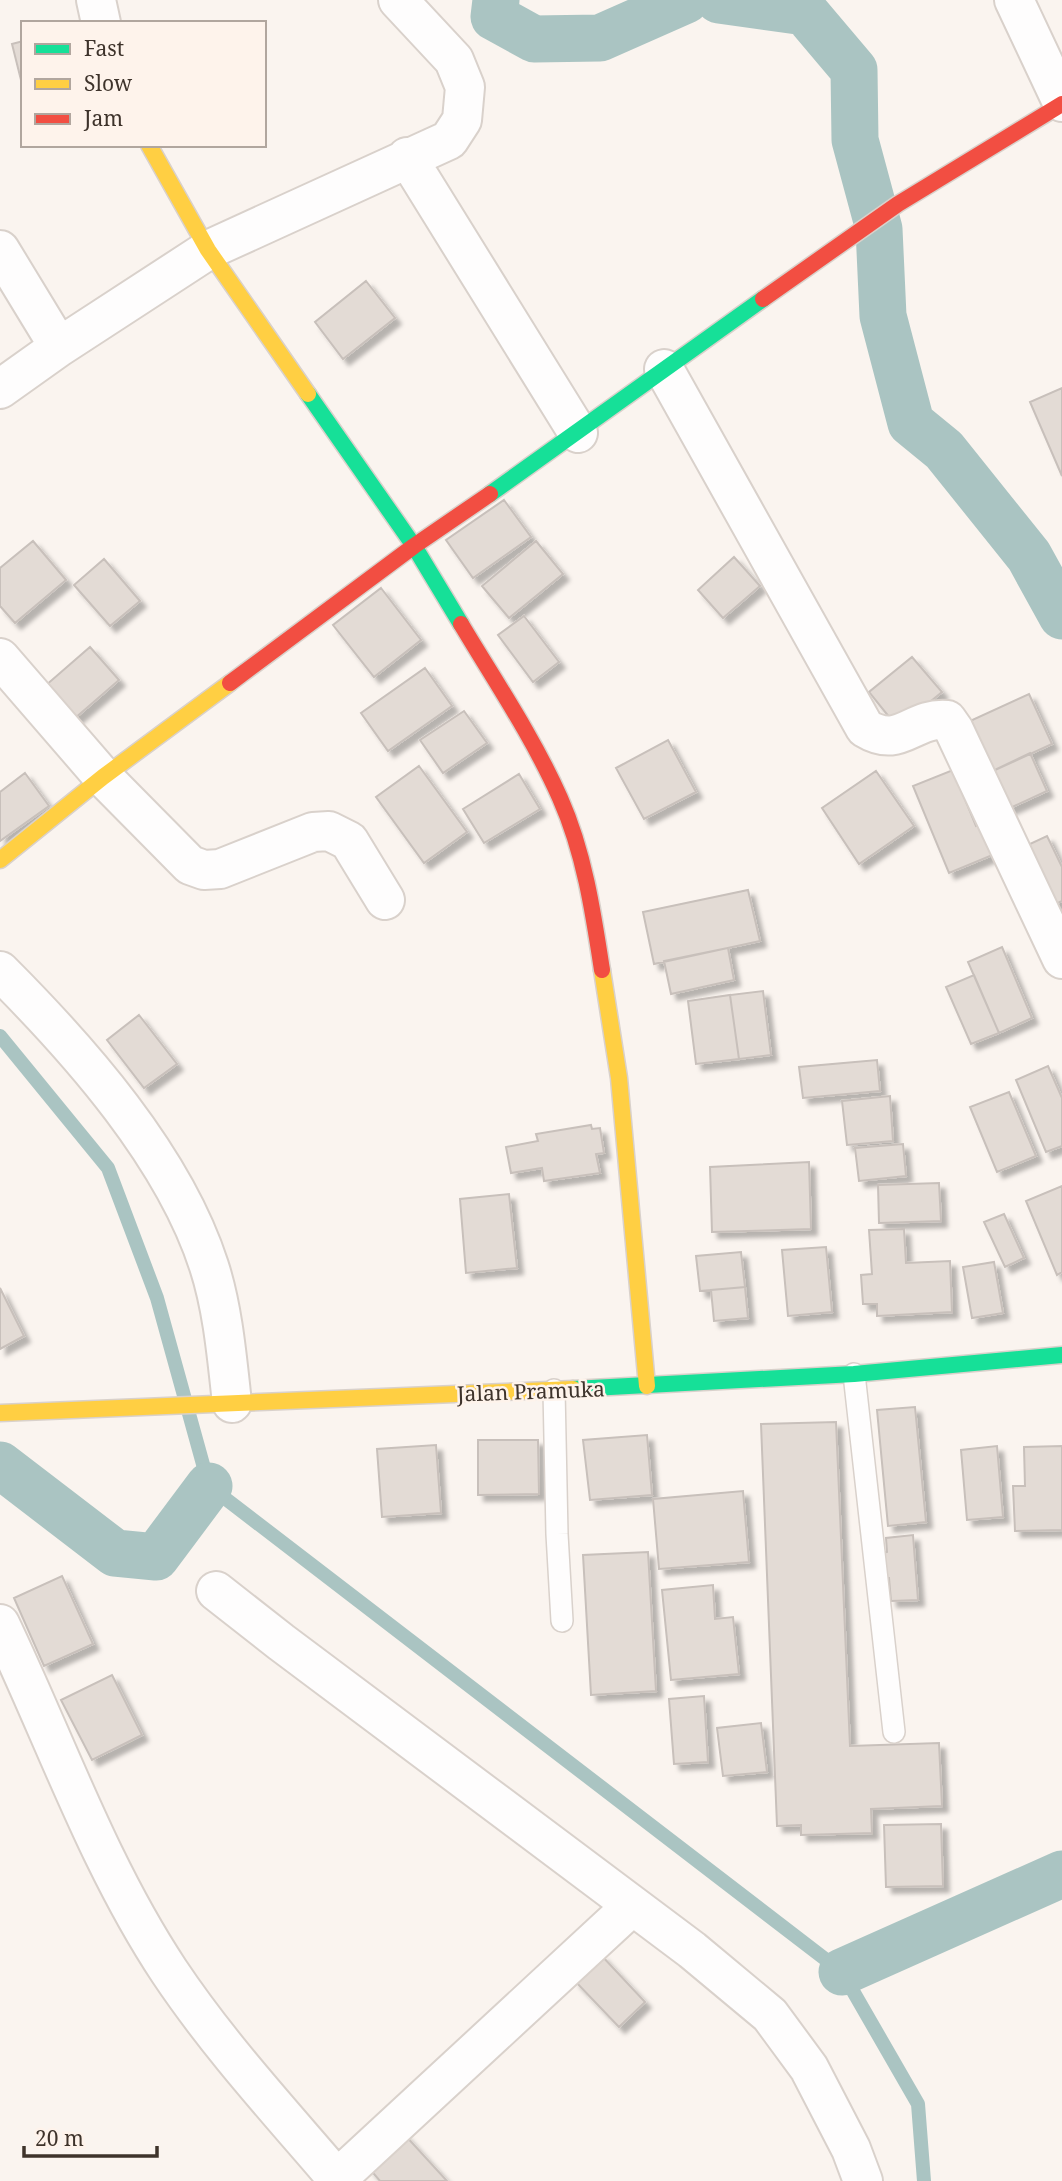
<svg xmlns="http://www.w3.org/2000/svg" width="1062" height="2181" font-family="'Noto Serif',serif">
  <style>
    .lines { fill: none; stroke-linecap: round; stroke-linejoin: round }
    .stream { stroke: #aac4c2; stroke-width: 14 }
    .canal { stroke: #aac4c2; stroke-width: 47 }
    .building { fill: #e3dbd5; stroke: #c8c0bb; stroke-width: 2; filter: url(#shadow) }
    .lane-casing { stroke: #d9d1cb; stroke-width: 24 }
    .street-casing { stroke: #d9d1cb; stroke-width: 42 }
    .fast-casing { stroke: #d9d1cb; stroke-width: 19 }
    .slow-casing { stroke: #d9d1cb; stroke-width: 19 }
    .jam-casing { stroke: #d9d1cb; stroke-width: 19 }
    .lane { stroke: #fefdfd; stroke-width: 21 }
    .street { stroke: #fefdfd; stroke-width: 38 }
    .fast { stroke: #16e098; stroke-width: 16 }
    .slow { stroke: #ffcf43; stroke-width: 16 }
    .jam { stroke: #f24e42; stroke-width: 16 }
    .labels { text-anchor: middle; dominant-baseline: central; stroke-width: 5; stroke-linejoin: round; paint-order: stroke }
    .street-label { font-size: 21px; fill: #3e332b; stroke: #fef3eb }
  </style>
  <defs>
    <filter id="shadow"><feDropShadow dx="6" dy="6" stdDeviation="2" flood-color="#0004"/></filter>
  </defs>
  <rect width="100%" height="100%" fill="#faf4ef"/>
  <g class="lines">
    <path class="stream" d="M 0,1036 L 108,1168 L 157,1298 L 209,1486 L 842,1972 L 918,2104 L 924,2181"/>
    <path class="canal" d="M 496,0 L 494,17 L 534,39 L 600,38 L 686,0
      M 719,0 L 805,12 L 854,70 L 855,140 L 879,229 L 883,316 L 911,423 L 944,450 L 1029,556 L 1062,616
      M 0,1465 L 115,1553 L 156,1557 L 209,1486
      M 842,1972 L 1062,1874"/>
  </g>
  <path class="building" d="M 23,41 L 23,84 L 22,84 L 12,44 Z
    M 366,281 L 395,318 L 343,359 L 315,322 Z
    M 1062,388 L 1062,476 L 1030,402 Z
    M 504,500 L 531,537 L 473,578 L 446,540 Z
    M 33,541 L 66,580 L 15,623 L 0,606 L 0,568 Z
    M 536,541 L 563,574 L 509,618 L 482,586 Z
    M 734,557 L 760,586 L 723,618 L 698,590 Z
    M 104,559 L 140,601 L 110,626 L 74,585 Z
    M 381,588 L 421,640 L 374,677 L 333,625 Z
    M 524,616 L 559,662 L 533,682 L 498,635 Z
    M 90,647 L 119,680 L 74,719 L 45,686 Z
    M 912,657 L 942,692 L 898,728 L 869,692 Z
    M 425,668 L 452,706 L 388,751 L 361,713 Z
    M 1029,694 L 1052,744 L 980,777 L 957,727 Z
    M 464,711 L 487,743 L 443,773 L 420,740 Z
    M 668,740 L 696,792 L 644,819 L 616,768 Z
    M 1030,753 L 1047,791 L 997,814 L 980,777 Z
    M 419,766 L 467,832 L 424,863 L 376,797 Z
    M 953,770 L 976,826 L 984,824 L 995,854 L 949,873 L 913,786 Z
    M 876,771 L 914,826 L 859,864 L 822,808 Z
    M 25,773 L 49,806 L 0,841 L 0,792 Z
    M 519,774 L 540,809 L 484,843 L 463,809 Z
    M 1047,836 L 1062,867 L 1062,901 L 1046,909 L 1017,850 Z
    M 748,890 L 760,941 L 654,964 L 643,912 Z
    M 1002,947 L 1032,1018 L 999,1033 L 968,962 Z
    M 728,948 L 734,980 L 671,994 L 664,961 Z
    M 974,975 L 999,1033 L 971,1044 L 946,987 Z
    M 763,991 L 771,1055 L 739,1059 L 730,995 Z
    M 730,995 L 739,1059 L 696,1064 L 688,1001 Z
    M 139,1015 L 177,1064 L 144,1088 L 107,1040 Z
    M 877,1060 L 880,1091 L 803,1098 L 799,1067 Z
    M 1048,1066 L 1062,1098 L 1062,1146 L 1046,1152 L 1016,1080 Z
    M 1009,1092 L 1036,1156 L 997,1172 L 970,1107 Z
    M 890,1096 L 893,1141 L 847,1145 L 842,1101 Z
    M 591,1125 L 592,1129 L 600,1128 L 604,1153 L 596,1154 L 600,1173 L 544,1181 L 542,1168 L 511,1173 L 506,1147 L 538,1141 L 536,1134 Z
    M 903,1144 L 906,1176 L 859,1181 L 855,1148 Z
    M 809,1162 L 811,1229 L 712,1232 L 710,1167 Z
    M 939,1183 L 941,1221 L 879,1223 L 878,1185 Z
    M 1062,1186 L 1062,1272 L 1057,1275 L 1026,1201 Z
    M 509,1194 L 517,1268 L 466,1273 L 460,1199 Z
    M 1004,1214 L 1024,1258 L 1005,1267 L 984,1222 Z
    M 904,1229 L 906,1263 L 950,1261 L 952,1312 L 877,1316 L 877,1304 L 863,1304 L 861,1275 L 872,1274 L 869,1230 Z
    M 826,1247 L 832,1312 L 788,1316 L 782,1250 Z
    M 741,1252 L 745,1287 L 700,1291 L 696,1256 Z
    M 994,1262 L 1003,1313 L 972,1318 L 963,1267 Z
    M 745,1287 L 748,1318 L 714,1321 L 711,1290 Z
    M 0,1288 L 24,1336 L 0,1349 Z
    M 915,1407 L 926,1522 L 888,1526 L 877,1410 Z
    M 836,1422 L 850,1746 L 939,1743 L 942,1806 L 871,1809 L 872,1833 L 801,1835 L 801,1825 L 777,1826 L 761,1424 Z
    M 647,1435 L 652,1495 L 590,1500 L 583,1440 Z
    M 478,1440 L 538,1440 L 539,1494 L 478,1495 Z
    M 436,1445 L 441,1513 L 382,1517 L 377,1449 Z
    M 997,1446 L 1003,1517 L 967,1520 L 961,1450 Z
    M 1062,1446 L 1062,1530 L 1015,1531 L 1013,1486 L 1025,1486 L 1024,1447 Z
    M 743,1491 L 749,1562 L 659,1569 L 653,1499 Z
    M 913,1535 L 918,1600 L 891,1601 L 889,1578 L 883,1578 L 882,1553 L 887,1552 L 886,1538 Z
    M 648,1552 L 656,1691 L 591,1695 L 583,1555 Z
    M 62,1576 L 93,1644 L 44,1666 L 14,1598 Z
    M 713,1585 L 715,1619 L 733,1617 L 739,1674 L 671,1680 L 662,1590 Z
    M 112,1675 L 142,1735 L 92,1760 L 61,1700 Z
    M 704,1696 L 708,1762 L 674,1764 L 669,1699 Z
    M 761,1723 L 767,1772 L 723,1776 L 717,1728 Z
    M 941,1824 L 943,1886 L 886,1887 L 884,1825 Z
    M 601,1955 L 645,2002 L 619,2027 L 574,1980 Z
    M 404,2134 L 447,2181 L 380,2181 L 368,2167 Z"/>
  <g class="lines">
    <g class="lane-casing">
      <path id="lane" d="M 854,1374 L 894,1732
        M 554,1390 L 557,1534 L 562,1621"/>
    </g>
    <g class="street-casing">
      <path id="street" d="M 96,0 L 101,23
        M 1014,0 L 1062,102
        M 407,157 L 578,433
        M 0,250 L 59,347 L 0,389
        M 59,347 L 208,250 L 449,140 L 462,120 L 465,87 L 454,60 L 398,0
        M 664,369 L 865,728 C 901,750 911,717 947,720 L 954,730 L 1062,959
        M 0,658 L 103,777 L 190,865 L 204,870 L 220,869 L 313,832 L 329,831 L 349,841 L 385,900
        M 0,971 C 80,1051 174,1157 209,1266 C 223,1309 227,1358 232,1403
        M 216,1591 L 281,1642 L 692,1950 L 770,2015 L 809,2068 L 851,2149 L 863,2181
        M 0,1624 C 55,1739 98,1864 169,1971 C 219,2046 281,2113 339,2181
        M 337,2179 L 632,1906"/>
    </g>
    <g class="fast-casing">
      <path id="fast" d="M 308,394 L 414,546 L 461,624
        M 490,494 L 763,299
        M 573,1389 L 854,1374 L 1062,1355"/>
    </g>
    <g class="slow-casing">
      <path id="slow" d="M 149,145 L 208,250 L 308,394
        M 0,860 L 103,777 L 230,683
        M 602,970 L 619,1078 L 647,1386
        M 0,1413 L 573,1389"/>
    </g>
    <g class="jam-casing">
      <path id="jam" d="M 763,299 L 898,204 L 1062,104
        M 461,624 C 495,681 533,737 560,798 C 584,852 593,911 602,970
        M 230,683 L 414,546 L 490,494"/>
    </g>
    <use href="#lane" class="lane"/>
    <use href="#street" class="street"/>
    <use href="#fast" class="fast"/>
    <use href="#slow" class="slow"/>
    <use href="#jam" class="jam"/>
  </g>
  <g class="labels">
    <g class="street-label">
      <text transform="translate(531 1391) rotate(-2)">Jalan Pramuka</text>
    </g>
  </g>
  <rect x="21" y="21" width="245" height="126" fill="#fef3eb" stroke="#b1a69e" stroke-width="2"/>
  <rect x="35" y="44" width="35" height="10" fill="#16e098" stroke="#b1a69e" stroke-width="2"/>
  <text x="84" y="56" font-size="21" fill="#3e332b">Fast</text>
  <rect x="35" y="79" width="35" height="10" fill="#ffcf43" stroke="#b1a69e" stroke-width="2"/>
  <text x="84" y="91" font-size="21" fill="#3e332b">Slow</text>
  <rect x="35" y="114" width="35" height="10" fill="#f24e42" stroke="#b1a69e" stroke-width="2"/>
  <text x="84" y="126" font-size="21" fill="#3e332b">Jam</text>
  <path d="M24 2146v10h133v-10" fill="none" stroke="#3e332b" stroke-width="3.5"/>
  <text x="35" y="2146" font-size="21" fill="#3e332b" stroke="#fef3eb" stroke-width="5" paint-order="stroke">20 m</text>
</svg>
